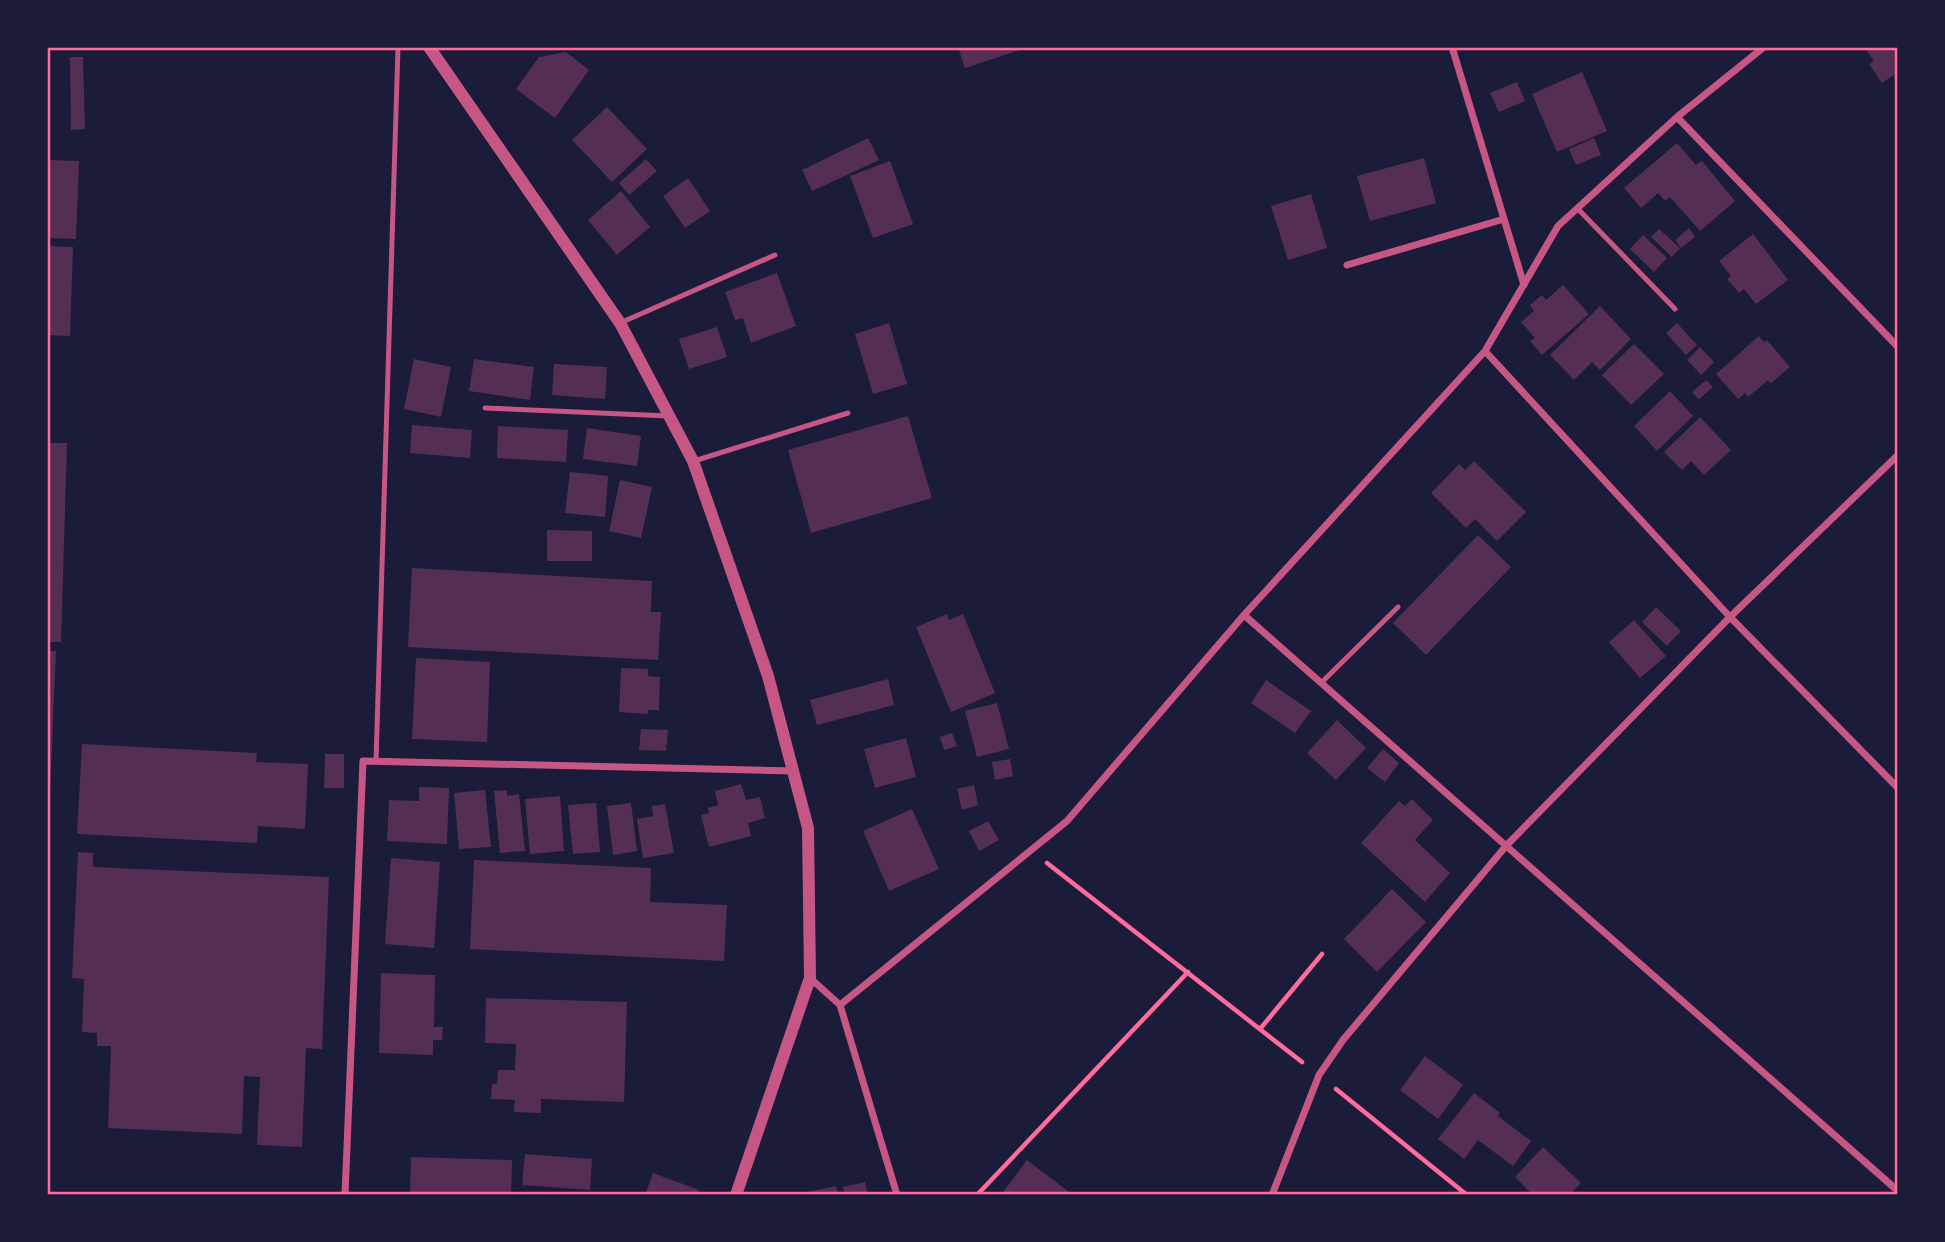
<svg xmlns="http://www.w3.org/2000/svg" width="1945" height="1242" font-family="'Nunito Sans',sans-serif">
  <style>
    .building { fill: #542f53 }
    .lines { fill: none; stroke-linecap: round; stroke-linejoin: round }
    .path { stroke: #ff6b9d; stroke-width: 4.5 }
    .service { stroke: #c65784; stroke-width: 5 }
    .minor { stroke: #c65784; stroke-width: 7 }
    .tertiary { stroke: #c65784; stroke-width: 12 }
    .neatline { fill: none; stroke: #ff6b9d; stroke-width: 2.5 }
  </style>
  <rect width="100%" height="100%" fill="#1b1b3a"/>
  <path class="building" d="M 958,47 L 1026,47 L 1026,48 L 965,68 Z
    M 1864,47 L 1898,47 L 1898,72 L 1882,83 L 1869,64 L 1874,61 Z
    M 566,52 L 589,70 L 555,118 L 516,89 L 539,57 Z
    M 70,57 L 83,57 L 85,129 L 71,130 Z
    M 1582,72 L 1607,131 L 1557,152 L 1532,94 Z
    M 1517,82 L 1525,101 L 1499,112 L 1490,93 Z
    M 607,107 L 647,149 L 612,182 L 572,140 Z
    M 868,138 L 879,160 L 812,191 L 802,170 Z
    M 1594,138 L 1601,155 L 1576,165 L 1569,149 Z
    M 1677,143 L 1696,165 L 1702,161 L 1735,201 L 1700,231 L 1670,197 L 1665,201 L 1658,193 L 1641,208 L 1624,188 Z
    M 1424,158 L 1436,203 L 1370,221 L 1357,176 Z
    M 646,159 L 657,171 L 629,195 L 619,183 Z
    M 47,160 L 79,161 L 76,239 L 47,238 Z
    M 890,161 L 913,224 L 873,238 L 850,176 Z
    M 688,178 L 710,211 L 685,228 L 663,196 Z
    M 621,191 L 650,227 L 617,255 L 588,220 Z
    M 1311,194 L 1327,248 L 1288,260 L 1271,206 Z
    M 1689,228 L 1695,237 L 1681,248 L 1675,240 Z
    M 1659,229 L 1680,248 L 1672,257 L 1651,237 Z
    M 1753,234 L 1788,280 L 1756,304 L 1744,289 L 1739,293 L 1727,279 L 1731,276 L 1719,261 Z
    M 1643,235 L 1667,258 L 1654,272 L 1630,249 Z
    M 47,246 L 73,247 L 70,336 L 47,335 Z
    M 777,273 L 796,326 L 751,343 L 743,318 L 735,320 L 725,292 Z
    M 1563,285 L 1589,314 L 1542,355 L 1530,341 L 1535,338 L 1521,322 L 1534,311 L 1530,305 L 1542,295 L 1546,300 Z
    M 1600,306 L 1631,339 L 1600,370 L 1592,362 L 1574,380 L 1550,355 Z
    M 889,323 L 907,384 L 873,394 L 855,334 Z
    M 1677,323 L 1697,345 L 1686,355 L 1666,333 Z
    M 717,327 L 727,357 L 689,369 L 679,339 Z
    M 1759,336 L 1764,342 L 1767,340 L 1790,367 L 1771,383 L 1768,380 L 1748,397 L 1745,393 L 1738,399 L 1716,374 Z
    M 1634,344 L 1664,374 L 1631,405 L 1602,375 Z
    M 1700,347 L 1714,362 L 1701,375 L 1687,360 Z
    M 414,359 L 451,367 L 441,417 L 404,409 Z
    M 474,359 L 534,367 L 530,400 L 469,391 Z
    M 554,364 L 607,367 L 605,399 L 552,395 Z
    M 1706,380 L 1713,387 L 1699,399 L 1692,392 Z
    M 1670,391 L 1693,416 L 1657,451 L 1634,426 Z
    M 908,416 L 932,498 L 811,533 L 788,450 Z
    M 1700,417 L 1731,450 L 1704,475 L 1691,461 L 1682,470 L 1664,452 Z
    M 412,425 L 472,430 L 470,458 L 410,453 Z
    M 498,426 L 568,430 L 566,462 L 497,458 Z
    M 587,428 L 641,436 L 637,466 L 583,459 Z
    M 47,443 L 67,443 L 61,642 L 47,642 Z
    M 1474,461 L 1526,512 L 1497,541 L 1475,519 L 1466,528 L 1431,493 L 1459,464 L 1465,470 Z
    M 570,472 L 608,476 L 605,517 L 565,513 Z
    M 620,480 L 652,487 L 641,538 L 609,531 Z
    M 547,530 L 592,531 L 592,561 L 547,561 Z
    M 1478,535 L 1511,567 L 1426,655 L 1393,623 Z
    M 412,568 L 652,581 L 651,612 L 661,612 L 658,660 L 408,647 Z
    M 1656,607 L 1681,631 L 1667,646 L 1642,622 Z
    M 947,614 L 949,620 L 963,614 L 995,693 L 951,712 L 916,627 Z
    M 1634,620 L 1666,656 L 1640,678 L 1609,642 Z
    M 47,651 L 56,651 L 49,816 L 47,816 Z
    M 416,658 L 490,662 L 487,742 L 412,739 Z
    M 621,668 L 648,669 L 648,676 L 660,677 L 659,710 L 648,710 L 648,714 L 619,712 Z
    M 888,679 L 894,705 L 817,725 L 810,700 Z
    M 1266,680 L 1311,711 L 1295,733 L 1251,703 Z
    M 997,703 L 1009,749 L 977,757 L 965,711 Z
    M 1337,720 L 1366,748 L 1336,780 L 1307,753 Z
    M 641,729 L 668,730 L 666,751 L 639,750 Z
    M 952,733 L 957,746 L 944,750 L 940,737 Z
    M 906,738 L 916,777 L 875,788 L 864,749 Z
    M 82,744 L 257,753 L 256,762 L 308,764 L 305,829 L 258,826 L 257,843 L 77,834 Z
    M 1383,749 L 1399,763 L 1385,782 L 1367,768 Z
    M 325,754 L 344,754 L 344,788 L 324,788 Z
    M 1010,759 L 1013,776 L 995,780 L 992,762 Z
    M 741,784 L 746,800 L 760,797 L 765,818 L 748,823 L 751,836 L 709,847 L 701,815 L 709,813 L 708,808 L 718,805 L 715,791 Z
    M 974,785 L 978,805 L 962,810 L 957,789 Z
    M 419,787 L 449,788 L 447,844 L 387,841 L 389,800 L 419,801 Z
    M 485,790 L 491,847 L 459,849 L 454,793 Z
    M 507,790 L 507,796 L 519,794 L 525,851 L 500,853 L 494,791 Z
    M 560,796 L 564,851 L 530,854 L 525,799 Z
    M 1412,799 L 1433,820 L 1415,840 L 1450,873 L 1425,902 L 1361,843 L 1399,801 L 1405,806 Z
    M 596,803 L 600,852 L 573,854 L 568,805 Z
    M 631,803 L 637,851 L 613,855 L 607,806 Z
    M 665,804 L 674,853 L 643,858 L 637,819 L 653,816 L 652,806 Z
    M 912,809 L 939,869 L 889,891 L 863,831 Z
    M 988,821 L 999,840 L 979,851 L 969,831 Z
    M 78,852 L 93,853 L 93,867 L 329,877 L 322,1049 L 306,1048 L 302,1147 L 257,1145 L 260,1077 L 244,1076 L 242,1134 L 108,1128 L 111,1046 L 97,1046 L 97,1033 L 82,1032 L 84,979 L 72,978 Z
    M 391,858 L 440,862 L 434,948 L 385,944 Z
    M 474,860 L 651,868 L 650,902 L 727,905 L 724,961 L 470,949 Z
    M 1392,889 L 1426,922 L 1377,972 L 1344,939 Z
    M 381,973 L 435,975 L 434,1027 L 443,1027 L 442,1040 L 433,1040 L 433,1055 L 379,1053 Z
    M 486,998 L 627,1002 L 624,1102 L 541,1099 L 541,1113 L 514,1112 L 515,1100 L 491,1099 L 492,1084 L 497,1084 L 498,1070 L 515,1070 L 516,1044 L 485,1043 Z
    M 1425,1056 L 1463,1085 L 1438,1119 L 1400,1090 Z
    M 1474,1093 L 1500,1113 L 1498,1116 L 1531,1141 L 1513,1166 L 1478,1140 L 1464,1159 L 1438,1139 Z
    M 1543,1147 L 1581,1183 L 1569,1195 L 1533,1195 L 1515,1177 Z
    M 525,1154 L 592,1159 L 590,1190 L 522,1185 Z
    M 411,1157 L 512,1160 L 511,1195 L 410,1195 Z
    M 1027,1160 L 1069,1192 L 1067,1195 L 1001,1195 Z
    M 653,1173 L 699,1190 L 697,1195 L 645,1195 Z
    M 865,1182 L 868,1195 L 845,1195 L 843,1187 Z
    M 836,1186 L 838,1195 L 800,1195 L 799,1194 Z"/>
  <g class="lines">
    <path class="path" d="M 1047,863 L 1302,1062
      M 1260,1029 L 1322,954
      M 1336,1089 L 1467,1195
      M 977,1195 L 1188,972"/>
    <path class="service" d="M 1578,209 L 1675,309
      M 620,323 L 775,255
      M 485,408 L 668,416
      M 694,461 L 848,413
      M 1321,683 L 1398,607
      M 376,761 L 398,47"/>
    <path class="minor" d="M 1452,47 L 1524,285
      M 1677,117 L 1898,347
      M 1347,265 L 1504,219
      M 1485,351 L 1730,617 L 1898,788
      M 1244,615 L 1898,1191
      M 810,978 L 840,1005 L 1067,821 L 1244,615 L 1485,351 L 1558,226 L 1677,117 L 1764,47
      M 840,1005 L 897,1195
      M 345,1195 L 363,761 L 793,771
      M 1272,1195 L 1319,1075 L 1343,1040 L 1506,846 L 1730,617 L 1898,455"/>
    <path class="tertiary" d="M 429,47 L 620,323 L 693,461 L 768,676 L 808,828 L 810,978 L 736,1195"/>
  </g>
  <rect width="1945" height="1242" fill="none" stroke="#1b1b3a" stroke-width="98"/>
  <rect x="49" y="49" width="1847" height="1144" class="neatline"/>
</svg>
